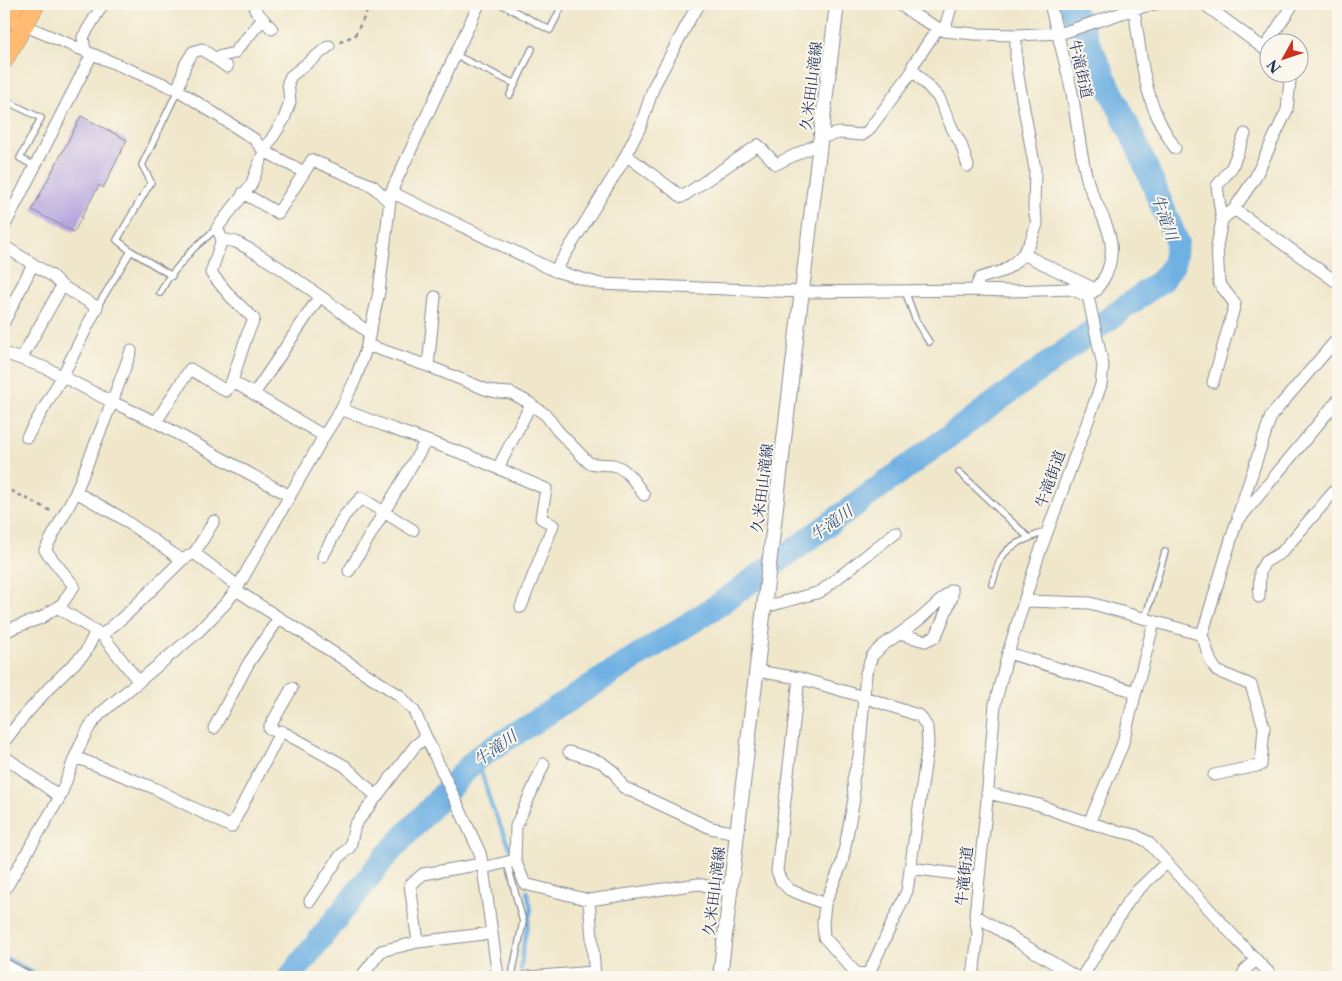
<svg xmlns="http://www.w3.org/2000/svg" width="1342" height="981" font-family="'Libre Caslon Text','Noto Serif JP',serif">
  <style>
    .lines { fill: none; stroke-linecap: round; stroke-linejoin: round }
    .stream { stroke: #6fb1e3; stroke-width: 4 }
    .river { stroke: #6fb1e3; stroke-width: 24 }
    .building { fill: #b3a5de }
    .service-casing { stroke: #868b94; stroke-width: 8 }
    .minor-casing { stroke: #868b94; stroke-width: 13 }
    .tertiary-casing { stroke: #868b94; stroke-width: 16 }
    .primary-casing { stroke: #868b94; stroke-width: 19 }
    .path { stroke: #868b94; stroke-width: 2.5; stroke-dasharray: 4 4; stroke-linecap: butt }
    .service { stroke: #fff; stroke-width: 5.5 }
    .minor { stroke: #fff; stroke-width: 11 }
    .tertiary { stroke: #fff; stroke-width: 14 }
    .primary { stroke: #ffbb71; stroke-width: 18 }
    .labels { text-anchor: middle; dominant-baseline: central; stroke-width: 4; stroke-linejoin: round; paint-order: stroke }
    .street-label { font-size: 15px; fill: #1b2f5e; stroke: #fbf7ec }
    .water-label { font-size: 16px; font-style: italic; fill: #345686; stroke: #fbf7ec }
  </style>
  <rect width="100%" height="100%" fill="#fbf7ec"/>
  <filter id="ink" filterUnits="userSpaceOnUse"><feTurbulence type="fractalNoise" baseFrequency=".02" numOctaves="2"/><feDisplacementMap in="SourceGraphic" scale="10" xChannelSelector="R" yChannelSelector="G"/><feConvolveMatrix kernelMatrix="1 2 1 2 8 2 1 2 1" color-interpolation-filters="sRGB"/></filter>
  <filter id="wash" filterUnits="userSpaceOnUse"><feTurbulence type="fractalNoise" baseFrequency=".0096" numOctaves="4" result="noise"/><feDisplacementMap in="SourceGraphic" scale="20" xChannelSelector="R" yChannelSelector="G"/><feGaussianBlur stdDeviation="1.12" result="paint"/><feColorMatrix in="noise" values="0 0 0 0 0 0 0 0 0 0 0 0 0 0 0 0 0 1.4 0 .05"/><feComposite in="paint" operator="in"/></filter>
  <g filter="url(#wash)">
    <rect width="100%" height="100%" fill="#f0e7cb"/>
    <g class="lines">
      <path class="stream" d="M 477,758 L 491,804 L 510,848
        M 4,957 L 41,977
        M 520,977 L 523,947 L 531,909 L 527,892"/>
      <path class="river" d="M 290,977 L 385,857 L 477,758 L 720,604 L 1162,280 L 1173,265 L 1177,242 L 1139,150 L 1070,4"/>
    </g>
    <g id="blocks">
      <path class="building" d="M 81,116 L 127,140 L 103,188 L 99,185 L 74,232 L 32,210 Z"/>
    </g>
  </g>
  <g filter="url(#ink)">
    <use href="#blocks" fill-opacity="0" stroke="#868b94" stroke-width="1"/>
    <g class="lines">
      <g class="service-casing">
        <path id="service" d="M 501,4 L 550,30 L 563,4
          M 455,55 L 515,84
          M 510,95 L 532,49
          M 4,100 L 41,118 L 20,158 L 34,166
          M 172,276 L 131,251 L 117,240 L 151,182 L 142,165 L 178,90
          M 905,291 L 916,321 L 929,342
          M 160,293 L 167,280 L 193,249 L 217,228
          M 97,307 L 131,251
          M 959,472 L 1029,538
          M 992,584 C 995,575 997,565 1002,557 C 1010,543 1031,538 1046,531
          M 1145,619 L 1165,552
          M 507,862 L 523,922 L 513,970 L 513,977"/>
      </g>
      <g class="minor-casing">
        <path id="minor" d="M 899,4 L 918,17 L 944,31 L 975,34 L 1016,35 L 1062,33 L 1134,9 L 1155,4
          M 1204,4 L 1270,53
          M 1134,9 C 1140,45 1142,84 1158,118 C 1162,128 1169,138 1175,148
          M 255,10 L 272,29
          M 4,17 L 178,90 L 254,139 L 264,151 L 304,172
          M 938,28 L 913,65 L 913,70 L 939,98 L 952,128 L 961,144 L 968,166
          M 944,31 L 952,4
          M 1264,49 L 1293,4
          M 85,51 L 83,37 L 103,4
          M 214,58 L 234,53 L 263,19
          M 178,90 L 185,65 L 193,52 L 202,49 L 227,67
          M 821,137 L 840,133 L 862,135 L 868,131 L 913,70
          M 626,155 L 682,197 L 758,145 L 776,164 L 820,143
          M 391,192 L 555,271 L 600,284 L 802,292 L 975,290 L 1009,291 L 1070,289 L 1088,296
          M 243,193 L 278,213 L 312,160 L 373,186 L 389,202
          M 1234,209 L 1338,283
          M 1222,220 L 1217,186 L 1232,167 L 1245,134
          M 4,227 L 92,54
          M 222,239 L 236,242 L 251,250 L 280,268 L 320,296 L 369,333
          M 4,246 L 33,264 L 4,322
          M 1023,254 L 1097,290
          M 555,271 L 622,163 L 641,125 L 654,86 L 692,15 L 700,4
          M 975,290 L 980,278 L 1003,271 L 1012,265 L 1023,254 L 1030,243 L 1037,224 L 1034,209 L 1035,169 L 1018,76 L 1016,57 L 1016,35
          M 367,345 L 428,366 L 485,389 L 496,392 L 511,393 L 526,401 L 546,415 L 557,430 L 589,463 C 597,465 605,464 613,465 C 627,468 636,484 644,495
          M 4,353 L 46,368 L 112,402 L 156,422 L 290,496
          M 21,359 L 62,286
          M 428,366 L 435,297
          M 1213,382 L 1235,304 L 1219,283 L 1217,246 L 1222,220 L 1234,209 L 1255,178 L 1287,110 L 1290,81 L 1289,72
          M 254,394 L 320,296
          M 341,409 L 393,429 L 467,455 L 546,489 L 541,518 L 553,525 L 521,607
          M 156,422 L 190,369 L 226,391 L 232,381
          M 324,436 L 232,381 L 247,335 L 254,319 L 231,297 L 211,273 L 222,239 L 217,228 L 251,185 L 264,151 L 284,119 L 290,102 L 288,82 L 291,76 L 329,46
          M 27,437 L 62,377 L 97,307 L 62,286 L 52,276 L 33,264
          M 498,468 L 531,404
          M 76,492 L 120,517 L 182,560 L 194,553 L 197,549 L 214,521
          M 1238,516 L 1271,416 L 1338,338
          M 194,553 L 238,586
          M 323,556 L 344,516 L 361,498 L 413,530
          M 349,571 L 426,441
          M 236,590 L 399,695 L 414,711 L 480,853 L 483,868 L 498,977
          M 1259,597 L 1260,571 L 1265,562 L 1282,552 L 1338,487
          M 1025,601 L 1090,603 L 1202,635 L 1236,523 L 1338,400
          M 57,607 L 102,635 L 139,682
          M 765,607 L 820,592 L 896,532
          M 4,633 L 15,627 L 41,618 L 62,604 L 74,586 L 45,550 L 76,492 L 112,402 L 131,351
          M 899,634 L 925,641 L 936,636 L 952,597 L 952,590
          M 102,635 L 128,613 L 182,560
          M 1202,635 L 1211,662 L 1217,671 L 1251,685 L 1264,727 L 1261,765 L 1214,775
          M 1008,653 L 1136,692
          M 757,671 L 799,678 L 864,697 L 920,716 L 927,727 L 928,744 L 907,891 L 870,971 L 866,974 L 856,973 L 824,937 L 823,923 L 825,904 L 842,863 L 854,799 L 853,779 L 859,757 L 866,673 L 872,656 L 882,646 L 919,620 L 952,590
          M 799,678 L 777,871 L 781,881 L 790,890 L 825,904
          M 214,728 L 248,664 L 279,618
          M 279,734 L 269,728 L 292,688
          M 4,742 L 20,721 L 48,689 L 85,653 L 96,631
          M 569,752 L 601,762 L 614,772 L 623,787 L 711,828 L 737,833
          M 4,756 L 60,797
          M 75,757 L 154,788 L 231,827 L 281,731 L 345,766 L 377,797
          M 544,764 L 516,826 L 515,860 L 525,884 L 589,900 L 698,884 L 730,891
          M 987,793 L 1040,805 L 1062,814 L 1113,830 L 1135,835 L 1148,842 L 1239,942 L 1273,977
          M 1089,823 L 1122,746 L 1154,622
          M 483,868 L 515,860
          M 910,868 L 979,877
          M 4,891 L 60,797 L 75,757 L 84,737 L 90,726 L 101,713 L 198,632 L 226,603 L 236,590 L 324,436 L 341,409 L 355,380 L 366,349 L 379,292 L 391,192 L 479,4
          M 589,900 L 595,977
          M 310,901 L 340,856 L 350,847 L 355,825 L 415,746 L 426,737
          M 975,915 L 1076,977
          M 418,942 L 410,885 L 423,874 L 482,864
          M 4,964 L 27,977
          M 361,977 L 381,951 L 418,942 L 492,933
          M 527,977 L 594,972
          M 973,977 L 978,934 L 975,915 L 986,811 L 995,704 L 1008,653 L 1038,557 L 1101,385 L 1103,366 L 1088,296 C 1105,284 1113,264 1111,243 C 1108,220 1093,201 1087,179 C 1080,151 1077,121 1072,93 C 1066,63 1057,33 1050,4
          M 1082,977 L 1128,902 L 1137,891 L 1167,862
          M 1242,977 L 1245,970 L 1256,960"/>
      </g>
      <g class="tertiary-casing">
        <path id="tertiary" d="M 720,977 L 793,364 L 837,4"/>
      </g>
      <g class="primary-casing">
        <path id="primary" d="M 4,23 L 15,4
          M 4,60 L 36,4"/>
      </g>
      <path class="path" d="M 340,42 L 355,35 L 371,4
        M 4,487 L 53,512"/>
      <use href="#service" class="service"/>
      <use href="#minor" class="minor"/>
      <use href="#tertiary" class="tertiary"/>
      <use href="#primary" class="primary"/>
    </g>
  </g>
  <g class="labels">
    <g class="street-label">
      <text transform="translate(1081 69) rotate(77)">牛滝街道</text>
      <text transform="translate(811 86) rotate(-83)">久米田山滝線</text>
      <text transform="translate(1050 479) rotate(-70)">牛滝街道</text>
      <text transform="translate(762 488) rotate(-83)">久米田山滝線</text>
      <text transform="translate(964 876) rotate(-84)">牛滝街道</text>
      <text transform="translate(714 891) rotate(-83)">久米田山滝線</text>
    </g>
    <g class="water-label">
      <text transform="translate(1165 217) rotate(70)">牛滝川</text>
      <text transform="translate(831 523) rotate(-36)">牛滝川</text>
      <text transform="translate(495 748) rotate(-35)">牛滝川</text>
    </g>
  </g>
  <rect width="1342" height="981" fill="none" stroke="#fbf7ec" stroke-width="20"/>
  <g transform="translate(1284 58) rotate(230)"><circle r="24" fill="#fbf7ec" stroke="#a1a7b3"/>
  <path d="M0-4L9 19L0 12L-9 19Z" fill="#c8321e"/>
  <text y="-8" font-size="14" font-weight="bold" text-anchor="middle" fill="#1b2f5e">N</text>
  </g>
</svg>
